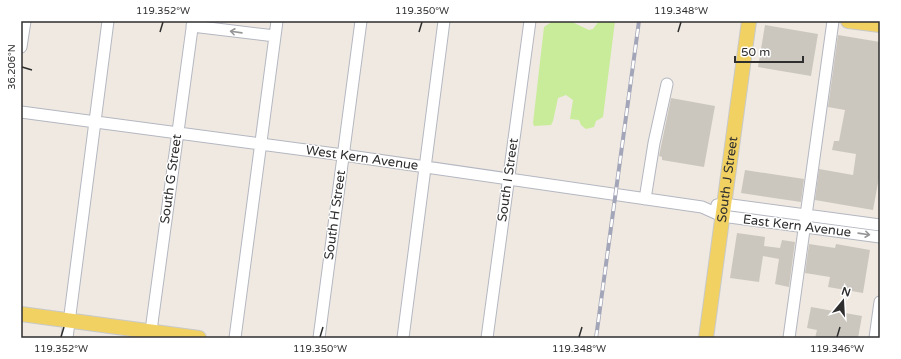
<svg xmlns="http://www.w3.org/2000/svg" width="901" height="359" font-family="'Varela Round',sans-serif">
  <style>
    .pitch { fill: #c9ec9a }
    .building { fill: #cbc7bf }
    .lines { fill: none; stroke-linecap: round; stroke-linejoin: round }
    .minor-casing { stroke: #b4b7c1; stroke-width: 13 }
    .major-casing { stroke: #c9c9c9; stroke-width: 16 }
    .minor { stroke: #fff; stroke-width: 11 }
    .major { stroke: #f2d163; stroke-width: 14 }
    .rail-casing { stroke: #a3a6b8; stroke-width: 4 }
    .rail { stroke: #fff; stroke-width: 2.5; stroke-dasharray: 8; stroke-linecap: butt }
    .oneway { stroke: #969696 }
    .ticks { fill: none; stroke: #2e2e2e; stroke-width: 1.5 }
    .labels { text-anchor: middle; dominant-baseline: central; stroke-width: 3; stroke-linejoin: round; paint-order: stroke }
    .street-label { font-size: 13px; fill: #2e2e2e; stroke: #fff }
    .neatline { fill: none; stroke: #2e2e2e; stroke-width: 1.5 }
    .ticks-label { font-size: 10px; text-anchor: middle; fill: #2e2e2e }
  </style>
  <rect width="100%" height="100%" fill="#efe9e1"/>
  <path class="pitch" d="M 553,21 L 570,21 L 589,30 L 593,29 L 599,21 L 615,21 L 603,117 L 596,121 L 594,127 L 586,129 L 581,125 L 579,120 L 570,119 L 573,100 L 566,95 L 558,98 L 553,121 L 551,125 L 534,126 L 533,123 L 544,27 Z"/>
  <path class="building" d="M 765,25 L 818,34 L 811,76 L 758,67 Z
    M 838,35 L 880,42 L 880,172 L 873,210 L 815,200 L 819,169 L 853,175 L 856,154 L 832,150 L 834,141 L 839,141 L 845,110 L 828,107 Z
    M 671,98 L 715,106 L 704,167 L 662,160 L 662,157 L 659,156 Z
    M 745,170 L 804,179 L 801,202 L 741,193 Z
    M 737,233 L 765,237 L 764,246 L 780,248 L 782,240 L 795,242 L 789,287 L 775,284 L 779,259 L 763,256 L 759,282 L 730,278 Z
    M 809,244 L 835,248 L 836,244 L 870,250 L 863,293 L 828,287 L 830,277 L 805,273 Z
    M 811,307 L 862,316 L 858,338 L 815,338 L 817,330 L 807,328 Z"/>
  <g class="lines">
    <g class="minor-casing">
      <path id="minor" d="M 192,26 L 275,36
        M 21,47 L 25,21
        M 21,112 L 343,155 L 702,207 L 722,216 L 880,237
        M 645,199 L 654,143 L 667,84
        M 717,205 L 724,204 L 880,225
        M 67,338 L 108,21
        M 150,338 L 193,21
        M 235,338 L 277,21
        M 319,338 L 361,21
        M 403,338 L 444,21
        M 487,338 L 530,21
        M 789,338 L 833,21
        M 875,338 L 880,302"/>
    </g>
    <g class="major-casing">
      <g id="major">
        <path d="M 848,21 L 880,25"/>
        <path d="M 21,314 L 199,338"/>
        <path id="s1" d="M 706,338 L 749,21"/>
      </g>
    </g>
    <use href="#minor" class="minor"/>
    <use href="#major" class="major"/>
    <g class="rail-casing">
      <path id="rail" d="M 596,338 L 639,21"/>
    </g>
    <use href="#rail" class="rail"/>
  </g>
  <defs><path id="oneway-shaft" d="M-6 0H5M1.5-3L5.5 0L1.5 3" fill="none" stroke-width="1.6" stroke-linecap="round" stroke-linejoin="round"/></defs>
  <g class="oneway">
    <use href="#oneway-shaft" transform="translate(236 32) rotate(-172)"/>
    <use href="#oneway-shaft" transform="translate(864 234) rotate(8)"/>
  </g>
  <path class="ticks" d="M 160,32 L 163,22M 419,32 L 422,22M 678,32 L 681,22M 22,67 L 32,70M 61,337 L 64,327M 320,337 L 323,327M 579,337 L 582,327M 837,337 L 840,327"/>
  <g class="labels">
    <g class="street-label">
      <text transform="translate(362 158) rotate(8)">West Kern Avenue</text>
      <text transform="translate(171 179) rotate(-82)">South G Street</text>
      <text stroke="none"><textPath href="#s1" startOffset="160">South J Street</textPath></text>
      <text transform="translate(508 180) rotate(-82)">South I Street</text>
      <text transform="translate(335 215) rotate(-82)">South H Street</text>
      <text transform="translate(797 226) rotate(7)">East Kern Avenue</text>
    </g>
  </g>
  <rect width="901" height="359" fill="none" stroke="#ffffff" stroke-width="44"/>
  <g transform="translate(843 301) rotate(18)" stroke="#ffffff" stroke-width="3" paint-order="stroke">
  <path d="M0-3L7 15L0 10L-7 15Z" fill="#2e2e2e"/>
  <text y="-6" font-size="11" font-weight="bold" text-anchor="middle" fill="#2e2e2e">N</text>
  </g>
  <path d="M735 56v6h68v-6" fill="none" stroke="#2e2e2e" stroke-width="2"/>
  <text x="741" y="56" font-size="12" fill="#2e2e2e" stroke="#ffffff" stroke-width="3" paint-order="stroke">50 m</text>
  <rect x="22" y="22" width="857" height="315" class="neatline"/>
  <g class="ticks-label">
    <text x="163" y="14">119.352°W</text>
    <text x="422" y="14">119.350°W</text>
    <text x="681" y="14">119.348°W</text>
    <text transform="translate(11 67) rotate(-90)" y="4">36.206°N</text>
    <text x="61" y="352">119.352°W</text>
    <text x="320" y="352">119.350°W</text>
    <text x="579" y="352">119.348°W</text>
    <text x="837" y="352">119.346°W</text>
  </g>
</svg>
